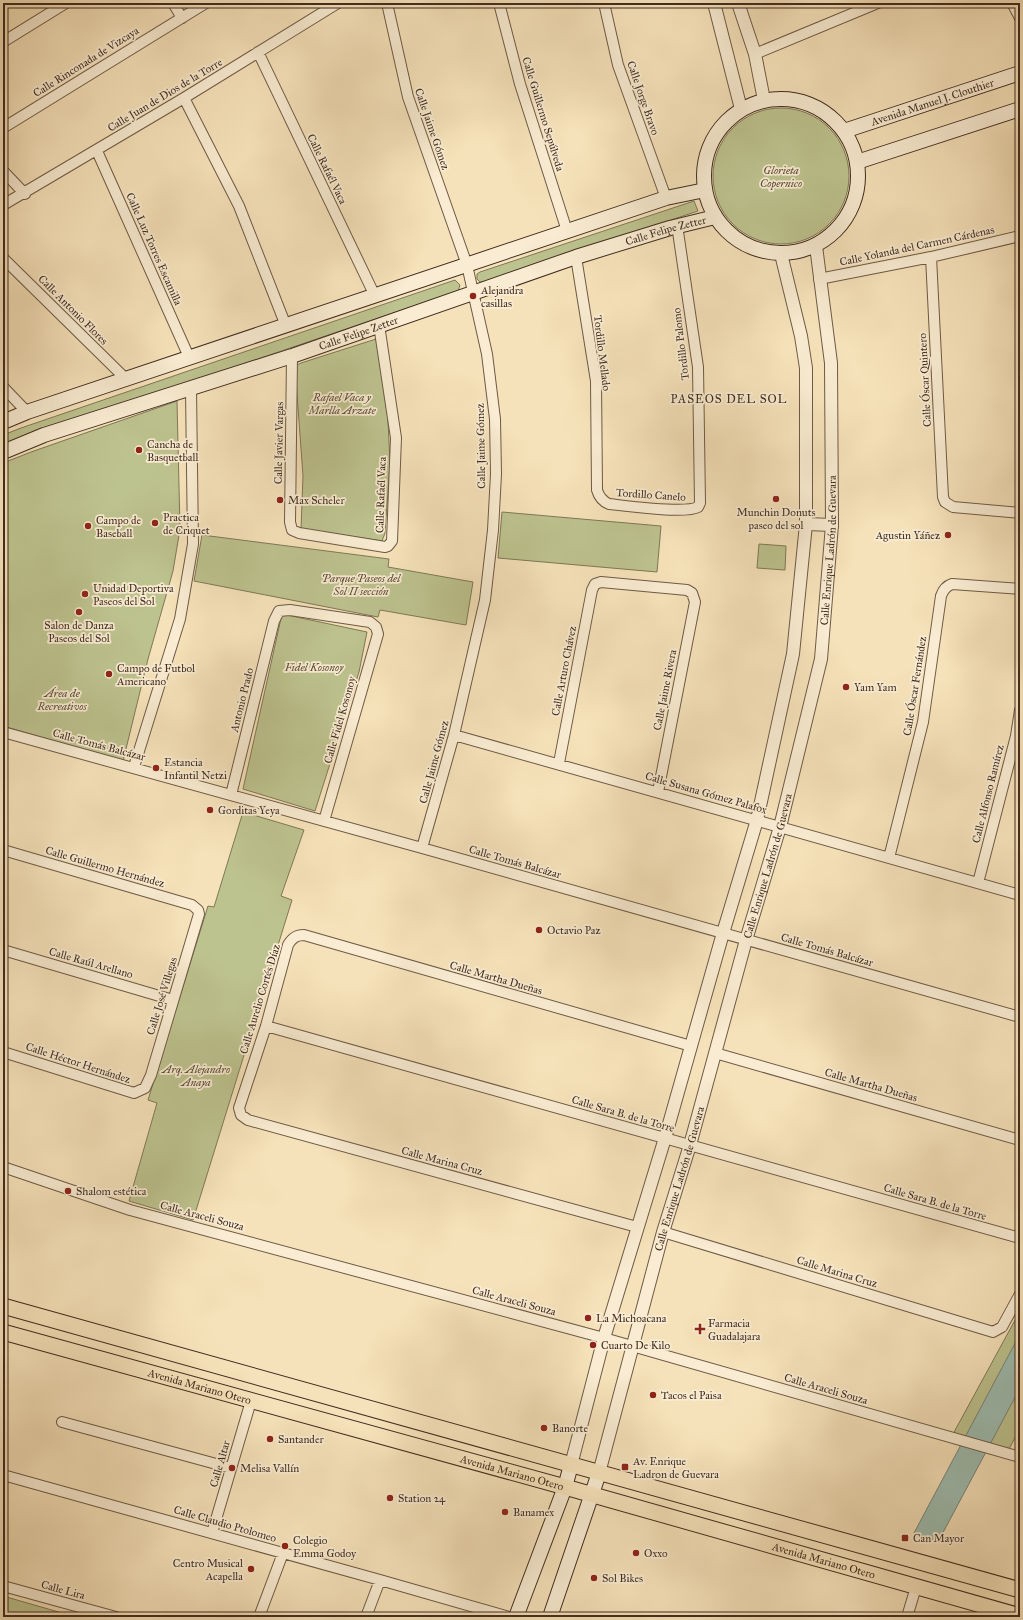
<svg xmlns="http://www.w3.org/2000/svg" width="1023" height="1620" font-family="'IM FELL Great Primer',serif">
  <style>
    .green { fill: #bdc38f; stroke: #7f7858 }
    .water { fill: #9dbdb1; stroke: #788377 }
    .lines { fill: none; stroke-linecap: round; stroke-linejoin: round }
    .minor-casing { stroke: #6e5a46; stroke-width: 12 }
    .tertiary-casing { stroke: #6e5a46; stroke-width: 14 }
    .secondary-casing { stroke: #412c20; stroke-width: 16 }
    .primary-casing { stroke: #412c20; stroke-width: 17 }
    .minor { stroke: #f9ecd2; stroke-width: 10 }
    .tertiary { stroke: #f9ecd2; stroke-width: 12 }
    .secondary { stroke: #f9ecd2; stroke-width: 14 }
    .primary { stroke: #f6e2ba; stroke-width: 15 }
    .poi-dot { fill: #8f2418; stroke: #f9ecd2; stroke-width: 1.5 }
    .labels { text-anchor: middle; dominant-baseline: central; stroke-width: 3.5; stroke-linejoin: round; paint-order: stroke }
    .street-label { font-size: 11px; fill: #412c20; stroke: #f9ecd2 }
    .park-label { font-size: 11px; font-style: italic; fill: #5a4a36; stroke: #f9ecd2 }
    .poi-label { font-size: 11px; fill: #412c20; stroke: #f9ecd2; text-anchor: start }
    .neighbourhood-label { font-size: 12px; letter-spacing: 1px; fill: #412c20; stroke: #f9ecd2 }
  </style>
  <rect width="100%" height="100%" fill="#f6e2ba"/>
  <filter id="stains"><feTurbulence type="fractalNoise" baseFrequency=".005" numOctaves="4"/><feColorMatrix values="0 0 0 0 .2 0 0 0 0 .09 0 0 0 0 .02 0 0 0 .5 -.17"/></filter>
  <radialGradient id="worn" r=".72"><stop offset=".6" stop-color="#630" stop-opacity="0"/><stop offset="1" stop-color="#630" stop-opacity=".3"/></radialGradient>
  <path class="green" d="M713 176a68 68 0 1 1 136 0a68 68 0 1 1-136 0Z
    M 694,201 L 698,211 L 484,282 L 480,282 L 477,279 L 477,274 L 480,272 Z
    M 455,280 L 460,285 L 458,291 L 25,438 L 3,446 L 3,435 L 21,428 Z
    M 376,339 L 387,400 L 390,463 L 385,533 L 382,541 L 301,529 L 303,476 L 295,366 L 301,363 Z
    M 177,401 L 180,529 L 173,571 L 148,659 L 123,761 L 3,726 L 3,463 L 31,452 Z
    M 502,512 L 661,526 L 657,572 L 498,558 Z
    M 202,535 L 389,559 L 388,567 L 473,582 L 466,625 L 380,610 L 378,617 L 194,581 Z
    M 759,544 L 786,546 L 785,570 L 757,568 Z
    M 282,614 L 367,632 L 359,672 L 315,811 L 243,789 Z
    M 243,812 L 304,830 L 281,896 L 292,900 L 193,1220 L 129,1201 L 157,1103 L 148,1100 L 208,906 L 214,907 Z
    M 1020,1311 L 1020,1428 L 1007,1453 L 953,1434 Z
    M 3,1596 L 76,1617 L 3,1617 Z"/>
  <path class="water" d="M 1020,1334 L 1020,1388 L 938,1542 L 914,1533 Z"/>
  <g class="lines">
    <g class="minor-casing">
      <path id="minor" d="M 173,3 L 182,18
        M 387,3 L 408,97 L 467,265 L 487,354 L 495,419 L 496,474 L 493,530 L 485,600 L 454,735 L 422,848
        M 499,3 L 520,84 L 567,231
        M 604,3 L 618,65 L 666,198
        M 1012,3 L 1020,18
        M 3,42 L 66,3
        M 258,52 L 375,296
        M 755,54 L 878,3
        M 184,98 L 239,206 L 286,326
        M 3,128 L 206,3
        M 97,151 L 189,357
        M 4,172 L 25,194
        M 3,205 L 184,98 L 338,3
        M 576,257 L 596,381 L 597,490 C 599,497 602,501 609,504 C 627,506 685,514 698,507 L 700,503 L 698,367 L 677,225
        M 931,257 L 943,497 L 945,502 L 953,507 L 1020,513
        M 3,258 L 126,379
        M 819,279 L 931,257 L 1020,236
        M 292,356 L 290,522 L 292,530 L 299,533 L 385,547 L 388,546 L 392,541 L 396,438 L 379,325
        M 3,387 L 27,412
        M 3,732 L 422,848 L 1020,1017
        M 454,735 L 1020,895
        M 559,763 L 592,590 L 595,584 L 601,582 L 687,590 L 692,593 L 695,602 L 658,792
        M 134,767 L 180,619 L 193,544 L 191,389
        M 231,795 L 274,621 L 279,611 L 290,610 L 370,622 L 376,627 L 378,634 L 324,821
        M 3,850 L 192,905 L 198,910 L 199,914 L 151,1075 L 145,1088 L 134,1093 L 3,1052
        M 889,858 L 923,722 L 941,596 C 943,590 946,586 952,584 L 1020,589
        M 978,883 L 1016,736 L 1020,710
        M 3,950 L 173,1000
        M 266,1026 L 1020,1238
        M 715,1053 L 1020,1140
        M 3,1167 L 130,1210 L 604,1338 L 1020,1457
        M 637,1227 L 248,1120 L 241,1115 L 239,1108 L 266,1026 L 288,945 C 292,938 296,935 304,935 L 691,1046
        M 663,1232 L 993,1332 L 1002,1327 L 1020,1294
        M 62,1422 L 231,1468
        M 3,1475 L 380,1580 L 509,1617
        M 212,1533 L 251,1401
        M 3,1586 L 116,1617
        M 259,1617 L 283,1553
        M 366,1617 L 380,1580
        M 907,1617 L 916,1587"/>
    </g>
    <g class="tertiary-casing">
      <g id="tertiary">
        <path d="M 714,3 L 741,109"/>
        <path d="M 738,3 L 755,54 L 764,100"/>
        <path d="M 806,524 L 832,525"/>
        <path d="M 571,1465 L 604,1338 L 665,1138 L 723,933 L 757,820 L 793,654 L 806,524 L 806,368 L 801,336 L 781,254"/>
        <path id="s1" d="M 599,1473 L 663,1232 L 690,1145 L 746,940 L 780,827 L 821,659 L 832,525 L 831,363 L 816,246"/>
      </g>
    </g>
    <g class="secondary-casing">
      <g id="secondary">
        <circle cx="781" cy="176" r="77"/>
        <path id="s2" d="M 844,131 L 1020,73"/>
        <path d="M 857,162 L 1020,109"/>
        <path d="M 3,422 L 27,412 C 239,341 452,269 666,198 L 705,190"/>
        <path id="s3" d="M 3,452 L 44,435 L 292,356 L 576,257 L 670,228 L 715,217"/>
        <path d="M 516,1617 L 565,1487 L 571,1465"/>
        <path d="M 550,1617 L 599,1473"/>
      </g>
    </g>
    <g class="primary-casing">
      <g id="primary">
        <path d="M 3,1306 L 1020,1590"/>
        <path id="s4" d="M 3,1332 L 565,1487 L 1020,1616"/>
      </g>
    </g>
    <use href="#minor" class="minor"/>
    <use href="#tertiary" class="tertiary"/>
    <use href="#secondary" class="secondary"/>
    <use href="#primary" class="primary"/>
  </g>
  <g class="poi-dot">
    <circle cx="473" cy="296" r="4"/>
    <circle cx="139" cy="450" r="4"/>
    <circle cx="776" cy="499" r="4"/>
    <circle cx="280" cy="500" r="4"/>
    <circle cx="155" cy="523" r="4"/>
    <circle cx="88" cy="526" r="4"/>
    <circle cx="948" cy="535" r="4"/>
    <circle cx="85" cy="594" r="4"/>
    <circle cx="79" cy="612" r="4"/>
    <circle cx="109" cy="674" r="4"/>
    <circle cx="846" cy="687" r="4"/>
    <circle cx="156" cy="768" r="4"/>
    <circle cx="210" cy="810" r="4"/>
    <circle cx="539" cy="930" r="4"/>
    <circle cx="68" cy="1191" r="4"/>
    <circle cx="588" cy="1318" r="4"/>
    <path d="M698 1323h4v4h4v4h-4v4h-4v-4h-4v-4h4z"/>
    <circle cx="593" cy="1345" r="4"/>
    <circle cx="653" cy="1395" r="4"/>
    <circle cx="544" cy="1428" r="4"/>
    <circle cx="270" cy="1439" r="4"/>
    <rect x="621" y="1463" width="8" height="8" rx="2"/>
    <circle cx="232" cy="1468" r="4"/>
    <circle cx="390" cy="1498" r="4"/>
    <circle cx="505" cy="1512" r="4"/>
    <rect x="901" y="1534" width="8" height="8" rx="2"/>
    <circle cx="285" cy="1546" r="4"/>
    <circle cx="636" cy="1553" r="4"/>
    <circle cx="251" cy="1569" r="4"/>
    <circle cx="594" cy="1578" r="4"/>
  </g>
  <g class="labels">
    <g class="street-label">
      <text transform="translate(86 62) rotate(-32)">Calle Rinconada de Vizcaya</text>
      <text transform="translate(165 95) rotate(-31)">Calle Juan de Dios de la Torre</text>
      <text transform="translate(643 98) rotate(71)">Calle Jorge Bravo</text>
      <text stroke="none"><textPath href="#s2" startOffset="93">Avenida Manuel J. Clouthier</textPath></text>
      <text transform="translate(543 114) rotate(73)">Calle Guillermo Sepúlveda</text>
      <text transform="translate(432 129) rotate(71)">Calle Jaime Gómez</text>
      <text transform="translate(327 169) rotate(64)">Calle Rafaél Vaca</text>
      <text stroke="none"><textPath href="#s3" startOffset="699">Calle Felipe Zetter</textPath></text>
      <text transform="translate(917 246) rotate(-12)">Calle Yolanda del Carmen Cárdenas</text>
      <text transform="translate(154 249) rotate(66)">Calle Luz Torres Escamilla</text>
      <text transform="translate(73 310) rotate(45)">Calle Antonio Flores</text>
      <text stroke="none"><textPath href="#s3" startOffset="375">Calle Felipe Zetter</textPath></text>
      <text transform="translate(681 344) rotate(-97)">Tordillo Palomo</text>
      <text transform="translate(602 353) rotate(83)">Tordillo Mellado</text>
      <text transform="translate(925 380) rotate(-93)">Calle Óscar Quintero</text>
      <text transform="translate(279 443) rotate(-89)">Calle Javier Vargas</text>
      <text transform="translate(481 446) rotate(-91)">Calle Jaime Gómez</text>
      <text transform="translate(381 495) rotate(-88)">Calle Rafaél Vaca</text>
      <text transform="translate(651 495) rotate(4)">Tordillo Canelo</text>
      <text stroke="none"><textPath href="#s1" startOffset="953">Calle Enrique Ladrón de Guevara</textPath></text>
      <text transform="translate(564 671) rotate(-79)">Calle Arturo Chávez</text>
      <text transform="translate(915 686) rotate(-81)">Calle Óscar Fernández</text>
      <text transform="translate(665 690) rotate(-79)">Calle Jaime Rivera</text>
      <text transform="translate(242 700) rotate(-76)">Antonio Prado</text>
      <text transform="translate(340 720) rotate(-74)">Calle Fidel Kosonoy</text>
      <text transform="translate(99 745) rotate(15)">Calle Tomás Balcázar</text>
      <text transform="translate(434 762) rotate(-75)">Calle Jaime Gómez</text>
      <text transform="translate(706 793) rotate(16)">Calle Susana Gómez Palafox</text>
      <text transform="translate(988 794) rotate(-76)">Calle Alfonso Ramírez</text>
      <text transform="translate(515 862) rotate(16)">Calle Tomás Balcázar</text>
      <text stroke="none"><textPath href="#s1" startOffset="630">Calle Enrique Ladrón de Guevara</textPath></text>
      <text transform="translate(105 867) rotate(16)">Calle Guillermo Hernández</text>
      <text transform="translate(827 950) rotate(16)">Calle Tomás Balcázar</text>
      <text transform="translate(91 963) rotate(16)">Calle Raúl Arellano</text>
      <text transform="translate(496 978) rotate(16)">Calle Martha Dueñas</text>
      <text transform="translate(162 996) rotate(-73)">Calle José Villegas</text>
      <text transform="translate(260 999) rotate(-73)">Calle Aurelio Cortés Díaz</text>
      <text transform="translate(78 1063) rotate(18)">Calle Héctor Hernández</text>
      <text transform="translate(871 1085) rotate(16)">Calle Martha Dueñas</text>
      <text transform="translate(623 1114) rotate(16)">Calle Sara B. de la Torre</text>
      <text transform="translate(442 1161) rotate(15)">Calle Marina Cruz</text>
      <text stroke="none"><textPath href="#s1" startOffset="305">Calle Enrique Ladrón de Guevara</textPath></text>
      <text transform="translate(935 1202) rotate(16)">Calle Sara B. de la Torre</text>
      <text transform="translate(202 1216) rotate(15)">Calle Araceli Souza</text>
      <text transform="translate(837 1272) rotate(17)">Calle Marina Cruz</text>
      <text transform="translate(514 1301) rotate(15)">Calle Araceli Souza</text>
      <text stroke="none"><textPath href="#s4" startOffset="204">Avenida Mariano Otero</textPath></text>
      <text transform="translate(826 1389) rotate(16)">Calle Araceli Souza</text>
      <text transform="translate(220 1464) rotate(-74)">Calle Altar</text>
      <text stroke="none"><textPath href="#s4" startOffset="528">Avenida Mariano Otero</textPath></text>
      <text transform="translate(225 1524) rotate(16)">Calle Claudio Ptolomeo</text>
      <text stroke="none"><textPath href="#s4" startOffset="852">Avenida Mariano Otero</textPath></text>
      <text transform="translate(63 1590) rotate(15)">Calle Lira</text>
    </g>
    <g class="park-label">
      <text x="781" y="170">Glorieta<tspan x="781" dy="13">Copernico</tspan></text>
      <text x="342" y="397">Rafael Vaca y<tspan x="342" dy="13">Marlla Arzate</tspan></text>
      <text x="361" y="578">Parque Paseos del<tspan x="361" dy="13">Sol II sección</tspan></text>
      <text x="314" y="667">Fidel Kosonoy</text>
      <text x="62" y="693">Área de<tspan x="62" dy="13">Recreativos</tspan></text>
      <text x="196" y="1069">Arq. Alejandro<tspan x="196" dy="13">Anaya</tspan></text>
    </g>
    <g class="poi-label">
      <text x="481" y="290">Alejandra<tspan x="481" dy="13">casillas</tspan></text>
      <text x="147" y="444">Cancha de<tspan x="147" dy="13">Basquetball</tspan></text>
      <text x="288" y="500">Max Scheler</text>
      <text x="776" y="512" text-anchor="middle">Munchin Donuts<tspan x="776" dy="13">paseo del sol</tspan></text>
      <text x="163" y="517">Practica<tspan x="163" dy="13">de Criquet</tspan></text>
      <text x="96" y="520">Campo de<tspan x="96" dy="13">Baseball</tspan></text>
      <text x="940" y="535" text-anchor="end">Agustin Yáñez</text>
      <text x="93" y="588">Unidad Deportiva<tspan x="93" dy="13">Paseos del Sol</tspan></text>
      <text x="79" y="625" text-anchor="middle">Salon de Danza<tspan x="79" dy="13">Paseos del Sol</tspan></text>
      <text x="117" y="668">Campo de Futbol<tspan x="117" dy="13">Americano</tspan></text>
      <text x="854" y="687">Yam Yam</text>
      <text x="164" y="762">Estancia<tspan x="164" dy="13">Infantil Netzi</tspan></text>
      <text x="218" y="810">Gorditas Yeya</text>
      <text x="547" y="930">Octavio Paz</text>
      <text x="76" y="1191">Shalom estética</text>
      <text x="596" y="1318">La Michoacana</text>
      <text x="708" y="1323">Farmacia<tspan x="708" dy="13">Guadalajara</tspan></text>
      <text x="601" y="1345">Cuarto De Kilo</text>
      <text x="661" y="1395">Tacos el Paisa</text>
      <text x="552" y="1428">Banorte</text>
      <text x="278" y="1439">Santander</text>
      <text x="633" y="1461">Av. Enrique<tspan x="633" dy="13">Ladron de Guevara</tspan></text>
      <text x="240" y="1468">Melisa Vallín</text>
      <text x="398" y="1498">Station 24</text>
      <text x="513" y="1512">Banamex</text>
      <text x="913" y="1538">Can Mayor</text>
      <text x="293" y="1540">Colegio<tspan x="293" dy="13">Emma Godoy</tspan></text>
      <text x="644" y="1553">Oxxo</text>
      <text x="243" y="1563" text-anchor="end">Centro Musical<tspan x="243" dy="13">Acapella</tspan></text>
      <text x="602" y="1578">Sol Bikes</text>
    </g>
    <g class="neighbourhood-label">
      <text x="729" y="399">PASEOS DEL SOL</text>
    </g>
  </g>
  <rect width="1023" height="1620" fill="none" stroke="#f6e2ba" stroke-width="16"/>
  <rect x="4" y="4" width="1015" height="1612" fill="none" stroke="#412c20" stroke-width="2"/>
  <rect x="8" y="8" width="1007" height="1604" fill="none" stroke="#412c20"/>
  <rect width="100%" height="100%" filter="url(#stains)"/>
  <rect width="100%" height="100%" fill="url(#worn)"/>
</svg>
